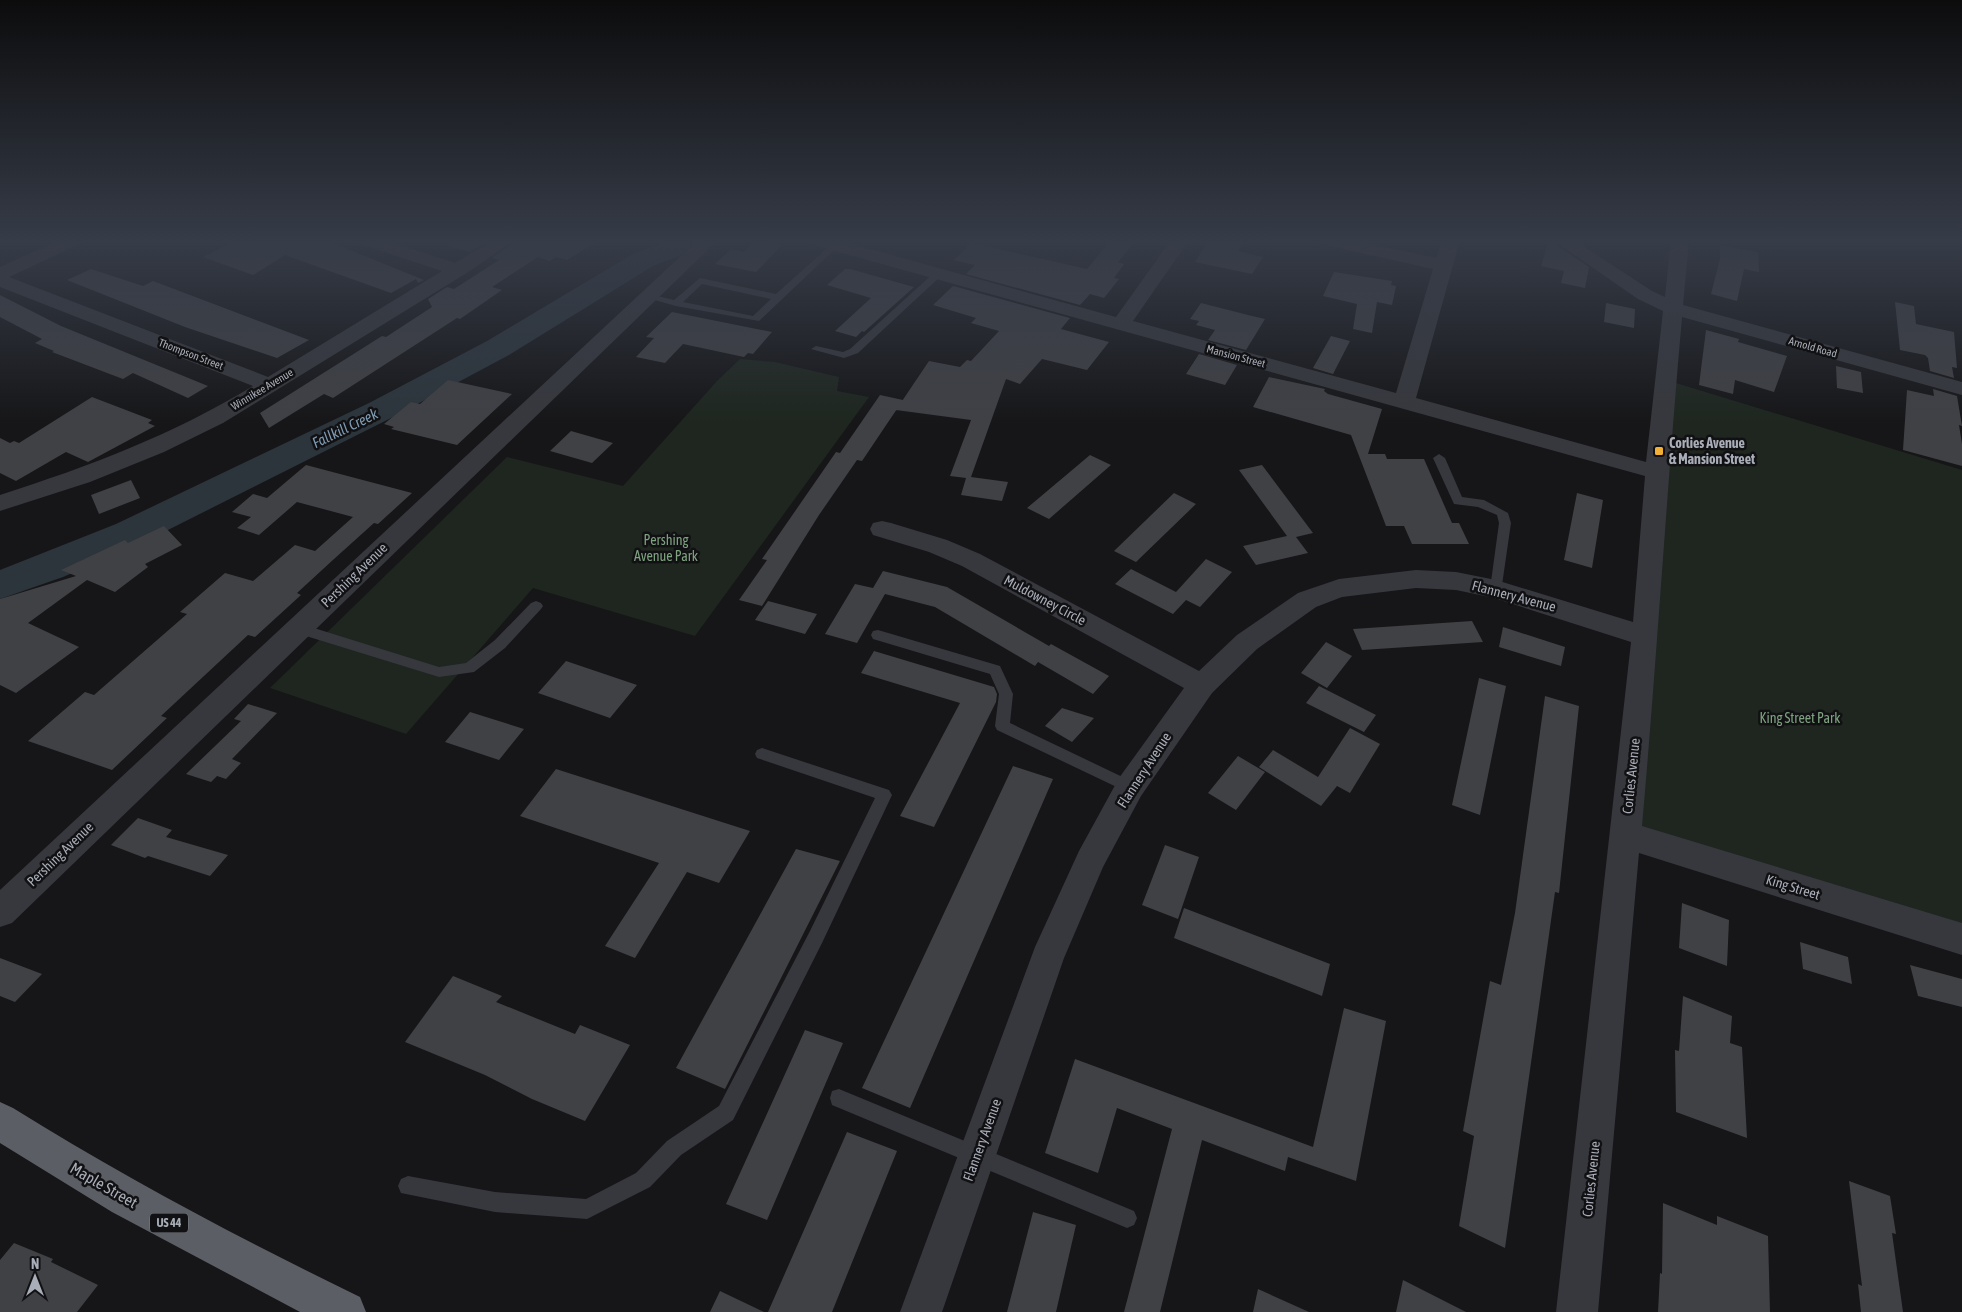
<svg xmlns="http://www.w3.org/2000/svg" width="1962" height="1312" font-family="'Asap Condensed',sans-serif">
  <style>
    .green { fill: #1e261f }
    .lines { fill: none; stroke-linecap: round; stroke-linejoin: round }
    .river { fill: #2c353c; fill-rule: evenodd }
    .building { fill: #404145 }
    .service { fill: #37383d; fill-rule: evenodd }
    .minor { fill: #37383d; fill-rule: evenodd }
    .trunk { fill: #5b5e65; fill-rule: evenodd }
    .poi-dot { fill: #f2b134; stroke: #111113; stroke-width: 2 }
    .labels { text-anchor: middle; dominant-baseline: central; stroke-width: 5; stroke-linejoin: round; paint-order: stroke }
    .far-street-label { font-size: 11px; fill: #a8adb8; stroke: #111113 }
    .shield { fill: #111113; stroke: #7b7e86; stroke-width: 1 }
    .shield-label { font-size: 12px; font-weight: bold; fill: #a8adb8 }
    .poi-label { font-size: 14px; font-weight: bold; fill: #a8adb8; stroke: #111113; text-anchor: start }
    .park-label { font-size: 14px; fill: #7fa381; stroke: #111113 }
    .street-label { font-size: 14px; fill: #a8adb8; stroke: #111113 }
    .water-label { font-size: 15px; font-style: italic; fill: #7f9bb3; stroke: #111113 }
    .near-street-label { font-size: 16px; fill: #a8adb8; stroke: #111113 }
  </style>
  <rect width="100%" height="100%" fill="#161618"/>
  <path class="green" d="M 740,359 L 775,362 L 839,377 L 837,391 L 869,397 L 695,636 L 533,588 L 406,734 L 270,688 L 507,457 L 623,486 L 717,381 Z
    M 1666,380 L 1962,470 L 1962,939 L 1625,835 Z"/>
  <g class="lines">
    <path class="river" d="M 671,240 L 687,241 L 691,247 L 687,253 L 653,266 L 509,355 L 393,417 L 144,542 L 63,577 L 0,599 L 0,570 L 116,524 L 369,403 L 487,341 L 633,254 Z"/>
  </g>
  <path class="building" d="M 237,240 L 325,240 L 424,280 L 418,283 L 416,279 L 391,293 L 285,255 L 253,275 L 203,257 Z
    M 449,240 L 489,240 L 470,252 L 448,246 Z
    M 517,240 L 599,240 L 567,260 L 556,257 L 550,261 L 538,257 L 492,287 L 502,290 L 460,319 L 457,318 L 333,398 L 324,394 L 269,428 L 260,413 L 382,336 L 386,337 L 432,307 L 428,299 L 447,287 L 454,289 L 499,260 L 492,258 Z
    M 756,240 L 782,245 L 756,272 L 715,264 L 731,249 L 744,252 Z
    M 1111,240 L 1136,240 L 1118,262 L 1124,264 L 1114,278 L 1119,279 L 1104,298 L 1090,294 L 1080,305 L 966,274 L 975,265 L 954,260 L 971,243 L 1087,269 Z
    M 1209,240 L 1244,240 L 1238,251 L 1263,257 L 1252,274 L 1195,262 Z
    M 1549,240 L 1589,267 L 1585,288 L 1561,283 L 1564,271 L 1541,266 Z
    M 1720,245 L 1758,252 L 1759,272 L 1744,269 L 1737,301 L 1711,294 L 1720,259 Z
    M 91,269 L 143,286 L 153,281 L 309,340 L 277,358 L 185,327 L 67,280 Z
    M 845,269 L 850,269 L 914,287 L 864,332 L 862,331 L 856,337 L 835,331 L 871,298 L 827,285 Z
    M 1334,272 L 1392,281 L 1391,285 L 1396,286 L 1392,305 L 1377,302 L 1372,333 L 1353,329 L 1357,304 L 1323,296 Z
    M 953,286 L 1070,318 L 1061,329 L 1109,342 L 1087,370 L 1042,359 L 1020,384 L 1006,379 L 971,477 L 1008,482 L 1002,501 L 961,495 L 966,478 L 950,476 L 971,420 L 896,410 L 929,361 L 960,367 L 967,360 L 971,361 L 999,331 L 971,323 L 976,318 L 933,305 Z
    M 0,295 L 61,326 L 208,386 L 188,398 L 133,373 L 123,379 L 52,352 L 54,351 L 35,343 L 42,339 L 0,317 Z
    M 1895,302 L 1914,306 L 1916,324 L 1954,332 L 1957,368 L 1952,367 L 1954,378 L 1930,371 L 1928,358 L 1925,355 L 1900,350 Z
    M 1201,303 L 1248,315 L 1265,319 L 1246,350 L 1208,340 L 1215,330 L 1196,325 L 1199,321 L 1190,319 Z
    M 1606,303 L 1635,309 L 1634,328 L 1604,322 Z
    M 672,312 L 772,332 L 753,354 L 748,353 L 744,357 L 683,344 L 665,363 L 636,357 L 654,338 L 646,337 Z
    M 1706,330 L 1739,339 L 1738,342 L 1787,356 L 1774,392 L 1735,380 L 1733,394 L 1699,385 Z
    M 1331,336 L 1350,341 L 1333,374 L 1313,368 Z
    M 1199,354 L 1237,365 L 1225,385 L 1186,374 Z
    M 1836,366 L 1861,372 L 1863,393 L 1837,388 Z
    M 1269,377 L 1325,389 L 1324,391 L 1328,394 L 1382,409 L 1368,454 L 1385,454 L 1387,459 L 1424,459 L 1452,523 L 1459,523 L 1469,544 L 1412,544 L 1404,526 L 1386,526 L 1351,435 L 1253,407 Z
    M 448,380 L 512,394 L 457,445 L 391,429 L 394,427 L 384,424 L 411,402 L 420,404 Z
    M 1933,389 L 1957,396 L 1962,426 L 1959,425 L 1962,444 L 1962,466 L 1903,450 L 1907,390 L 1934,396 Z
    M 880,395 L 903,400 L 862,461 L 857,460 L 819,515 L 762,606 L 739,600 L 767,560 L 762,559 L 836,452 L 840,453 Z
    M 92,397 L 152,420 L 148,423 L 155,426 L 88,462 L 66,452 L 16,481 L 0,473 L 0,438 L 10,443 L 14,441 L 19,443 Z
    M 571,431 L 613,443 L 592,463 L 550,451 Z
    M 1090,455 L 1111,465 L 1049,519 L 1027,508 Z
    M 306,465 L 412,493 L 378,524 L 374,523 L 334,559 L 297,593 L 301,595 L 255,637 L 248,635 L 161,716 L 167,718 L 112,770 L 28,741 L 85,692 L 94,695 L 187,614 L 180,612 L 225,573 L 253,581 L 295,545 L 315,551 L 353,517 L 297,502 L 259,535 L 237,528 L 251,517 L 232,512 L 253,494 L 267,498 Z
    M 1262,465 L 1313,533 L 1296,537 L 1308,553 L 1256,565 L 1243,546 L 1287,536 L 1239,470 Z
    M 131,480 L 140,498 L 99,514 L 91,495 Z
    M 1174,493 L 1196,504 L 1136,562 L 1114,551 Z
    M 1577,493 L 1603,500 L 1592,568 L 1564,560 Z
    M 164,526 L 182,545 L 145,564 L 148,567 L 115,592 L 87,580 L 28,623 L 79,647 L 16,693 L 0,685 L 0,599 L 76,576 L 61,570 L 125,540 L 128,543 Z
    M 1206,559 L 1232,572 L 1200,607 L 1186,600 L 1173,614 L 1115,584 L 1131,569 L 1176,592 Z
    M 883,571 L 947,587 L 1049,646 L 1051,644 L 1109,676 L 1093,694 L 1038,662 L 1035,666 L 935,607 L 885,594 L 857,643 L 825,634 L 855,584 L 873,588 Z
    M 768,601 L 817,614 L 805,634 L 755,620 Z
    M 1472,621 L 1483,642 L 1362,650 L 1353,629 Z
    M 1503,627 L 1565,647 L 1561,666 L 1499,647 Z
    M 1326,642 L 1352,656 L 1327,688 L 1301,673 Z
    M 874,651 L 994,687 L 997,694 L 996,702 L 934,827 L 900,816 L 960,703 L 861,673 Z
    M 566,661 L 637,685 L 610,718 L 538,693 Z
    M 1479,678 L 1506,686 L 1480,815 L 1452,805 Z
    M 1319,686 L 1376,715 L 1364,732 L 1306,703 Z
    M 1545,696 L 1579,706 L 1559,893 L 1555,892 L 1505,1248 L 1459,1226 L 1474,1136 L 1463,1131 L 1490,981 L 1501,985 L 1515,913 Z
    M 248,704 L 277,713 L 232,759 L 241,763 L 226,779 L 217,776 L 211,782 L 186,774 L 241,721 L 234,719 Z
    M 1062,708 L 1094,718 L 1072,742 L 1045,726 Z
    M 470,712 L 524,729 L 499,760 L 445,742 Z
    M 1350,728 L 1380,744 L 1350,793 L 1337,786 L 1321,806 L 1259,767 L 1273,750 L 1318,777 Z
    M 1238,756 L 1265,772 L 1236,810 L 1208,793 Z
    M 1013,766 L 1053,779 L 910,1108 L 862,1088 Z
    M 556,769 L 750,831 L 719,883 L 687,872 L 635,958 L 605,946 L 659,863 L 520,816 Z
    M 138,818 L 172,830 L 166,837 L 228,855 L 210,876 L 148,856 L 145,858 L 111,845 Z
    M 1165,845 L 1199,857 L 1178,919 L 1142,905 Z
    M 796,849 L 840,861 L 725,1089 L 676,1068 Z
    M 1682,903 L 1729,920 L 1727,966 L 1679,948 Z
    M 1184,908 L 1330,964 L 1322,996 L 1174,938 Z
    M 1800,942 L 1848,957 L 1852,984 L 1803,969 Z
    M 0,958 L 42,974 L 15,1002 L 0,996 Z
    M 1910,965 L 1962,979 L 1962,1007 L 1918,996 Z
    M 453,976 L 502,996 L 496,1002 L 575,1034 L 580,1025 L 630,1045 L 585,1121 L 532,1099 L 485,1075 L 405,1042 Z
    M 1683,996 L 1732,1016 L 1730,1043 L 1742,1047 L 1747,1138 L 1676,1112 L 1675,1050 L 1679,1051 Z
    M 1344,1008 L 1386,1021 L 1356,1181 L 1288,1157 L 1285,1171 L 1202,1140 L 1160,1312 L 1124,1312 L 1172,1129 L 1117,1108 L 1098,1173 L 1045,1153 L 1075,1059 L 1313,1147 Z
    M 805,1030 L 843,1043 L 767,1220 L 726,1204 Z
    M 847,1132 L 897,1151 L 832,1312 L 768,1312 Z
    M 1849,1181 L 1890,1196 L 1896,1234 L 1892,1233 L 1903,1312 L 1861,1312 L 1858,1284 L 1862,1286 Z
    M 1663,1203 L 1717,1225 L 1717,1216 L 1768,1236 L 1770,1312 L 1658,1312 L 1660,1273 L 1662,1274 Z
    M 1033,1212 L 1076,1225 L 1056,1312 L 1007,1312 Z
    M 14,1243 L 53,1259 L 51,1262 L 98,1285 L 77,1312 L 0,1312 L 0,1260 Z
    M 1403,1280 L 1466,1312 L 1396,1312 Z
    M 1258,1289 L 1309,1312 L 1253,1312 Z
    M 720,1291 L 764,1312 L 710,1312 Z"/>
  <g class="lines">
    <path class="service" d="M 834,242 L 839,245 L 837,247 L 759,321 L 676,306 L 644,297 L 649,294 L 674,300 L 700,278 L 776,294 ZM 702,284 L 771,299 L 753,316 L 683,302 Z
      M 935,272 L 943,274 L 858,353 L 844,358 L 811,349 L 816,346 L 843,352 L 850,349 Z
      M 1439,454 L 1445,458 L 1462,497 L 1484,500 L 1508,513 L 1511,523 L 1501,592 L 1496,594 L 1490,589 L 1499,523 L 1497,515 L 1478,507 L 1454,504 L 1433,458 Z
      M 536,601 L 541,603 L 543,606 L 541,609 L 505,648 L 474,672 L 439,677 L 293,632 L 291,628 L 298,623 L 439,667 L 466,663 L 495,640 L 531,603 Z
      M 878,630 L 1000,666 L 1013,694 L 1010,723 L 1135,783 L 1138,787 L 1135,791 L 1130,793 L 1125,791 L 997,730 L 995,726 L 999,694 L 990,674 L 873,639 L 871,635 L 873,631 Z
      M 762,748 L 889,790 L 892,795 L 822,943 L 733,1120 L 681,1155 L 650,1187 L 587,1219 L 495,1212 L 401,1193 L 398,1186 L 401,1179 L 408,1176 L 495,1192 L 586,1199 L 636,1173 L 667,1141 L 719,1106 L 810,931 L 875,798 L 757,758 L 755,754 L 757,750 Z
      M 839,1089 L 1134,1211 L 1137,1218 L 1134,1225 L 1127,1228 L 832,1105 L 830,1098 L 832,1091 Z"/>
    <path class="minor" d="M 59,240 L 83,240 L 80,244 L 9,277 L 268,377 L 442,271 L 360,244 L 357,240 L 385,240 L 455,263 L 493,240 L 515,240 L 465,274 L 223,423 L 164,452 L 90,482 L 0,511 L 0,495 C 90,466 172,435 253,386 L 0,287 L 0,267 Z
      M 698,240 L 718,240 L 12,923 L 0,927 L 0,890 Z
      M 807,240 L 837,240 L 1116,317 L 1171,240 L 1189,240 L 1133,321 L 1396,393 L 1433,269 L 1326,245 L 1320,244 L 1317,240 L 1352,240 L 1436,258 L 1442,240 L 1460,240 L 1416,398 L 1646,462 L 1663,311 L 1638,299 L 1553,240 L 1574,240 L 1652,291 L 1665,297 L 1671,240 L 1689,240 L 1683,305 L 1962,382 L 1962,395 L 1682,317 C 1667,487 1657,657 1642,826 L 1962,923 L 1962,955 L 1639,853 L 1598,1312 L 1556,1312 L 1631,642 L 1494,598 L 1456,590 L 1416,588 L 1342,597 L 1316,607 L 1257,649 L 1212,693 L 1141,796 L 1103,867 L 1064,958 L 942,1312 L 900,1312 L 1035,947 L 1079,851 L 1119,778 L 1184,688 L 962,566 L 929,552 L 873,535 L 870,529 L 873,523 L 882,521 L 891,523 L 947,540 L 980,554 L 1199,671 L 1237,635 L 1298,593 L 1339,579 L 1416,570 L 1456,572 L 1496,580 L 1633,622 L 1645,476 L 810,244 Z"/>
    <path class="trunk" d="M 0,1102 L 13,1108 C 125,1178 241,1239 360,1297 L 366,1312 L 300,1312 L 112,1212 L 0,1143 Z"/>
  </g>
  <linearGradient id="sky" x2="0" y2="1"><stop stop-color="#0c0c0d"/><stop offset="0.57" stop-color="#363c48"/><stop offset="1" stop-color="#363c48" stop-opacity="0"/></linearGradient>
  <rect width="1962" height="424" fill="url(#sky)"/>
  <rect class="poi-dot" x="1654" y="446" width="10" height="10" rx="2.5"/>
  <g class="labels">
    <g class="far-street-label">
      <text transform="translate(1813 347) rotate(16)">Arnold Road</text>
      <text transform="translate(191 354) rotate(21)">Thompson Street</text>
      <text transform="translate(1236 356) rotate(15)">Mansion Street</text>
      <text transform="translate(262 389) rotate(-31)">Winnikee Avenue</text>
    </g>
    <rect class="shield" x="150" y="1213.5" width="38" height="19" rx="4"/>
    <g class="shield-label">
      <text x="169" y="1223">US 44</text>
    </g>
    <g class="poi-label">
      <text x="1669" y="443">Corlies Avenue<tspan x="1669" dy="16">&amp; Mansion Street</tspan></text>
    </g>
    <g class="park-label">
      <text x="666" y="540">Pershing<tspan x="666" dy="16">Avenue Park</tspan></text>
      <text x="1800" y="718">King Street Park</text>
    </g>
    <g class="street-label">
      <text transform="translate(354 575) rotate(-44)">Pershing Avenue</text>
      <text transform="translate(1514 596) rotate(15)">Flannery Avenue</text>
      <text transform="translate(1045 600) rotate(28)">Muldowney Circle</text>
      <text transform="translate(1144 770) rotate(-57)">Flannery Avenue</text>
      <text transform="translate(1631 776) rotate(-84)">Corlies Avenue</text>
      <text transform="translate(60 854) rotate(-44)">Pershing Avenue</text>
      <text transform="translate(1793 887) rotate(17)">King Street</text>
      <text transform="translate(982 1140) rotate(-70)">Flannery Avenue</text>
      <text transform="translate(1591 1179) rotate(-84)">Corlies Avenue</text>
    </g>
    <g class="water-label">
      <text transform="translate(345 428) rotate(-26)">Fallkill Creek</text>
    </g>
    <g class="near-street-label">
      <text transform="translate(104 1185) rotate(30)">Maple Street</text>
    </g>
  </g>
  <g transform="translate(35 1277)" stroke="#111113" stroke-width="4" paint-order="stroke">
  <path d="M0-4L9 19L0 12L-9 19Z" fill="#a8adb8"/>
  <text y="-8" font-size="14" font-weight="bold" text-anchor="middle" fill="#a8adb8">N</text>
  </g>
</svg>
